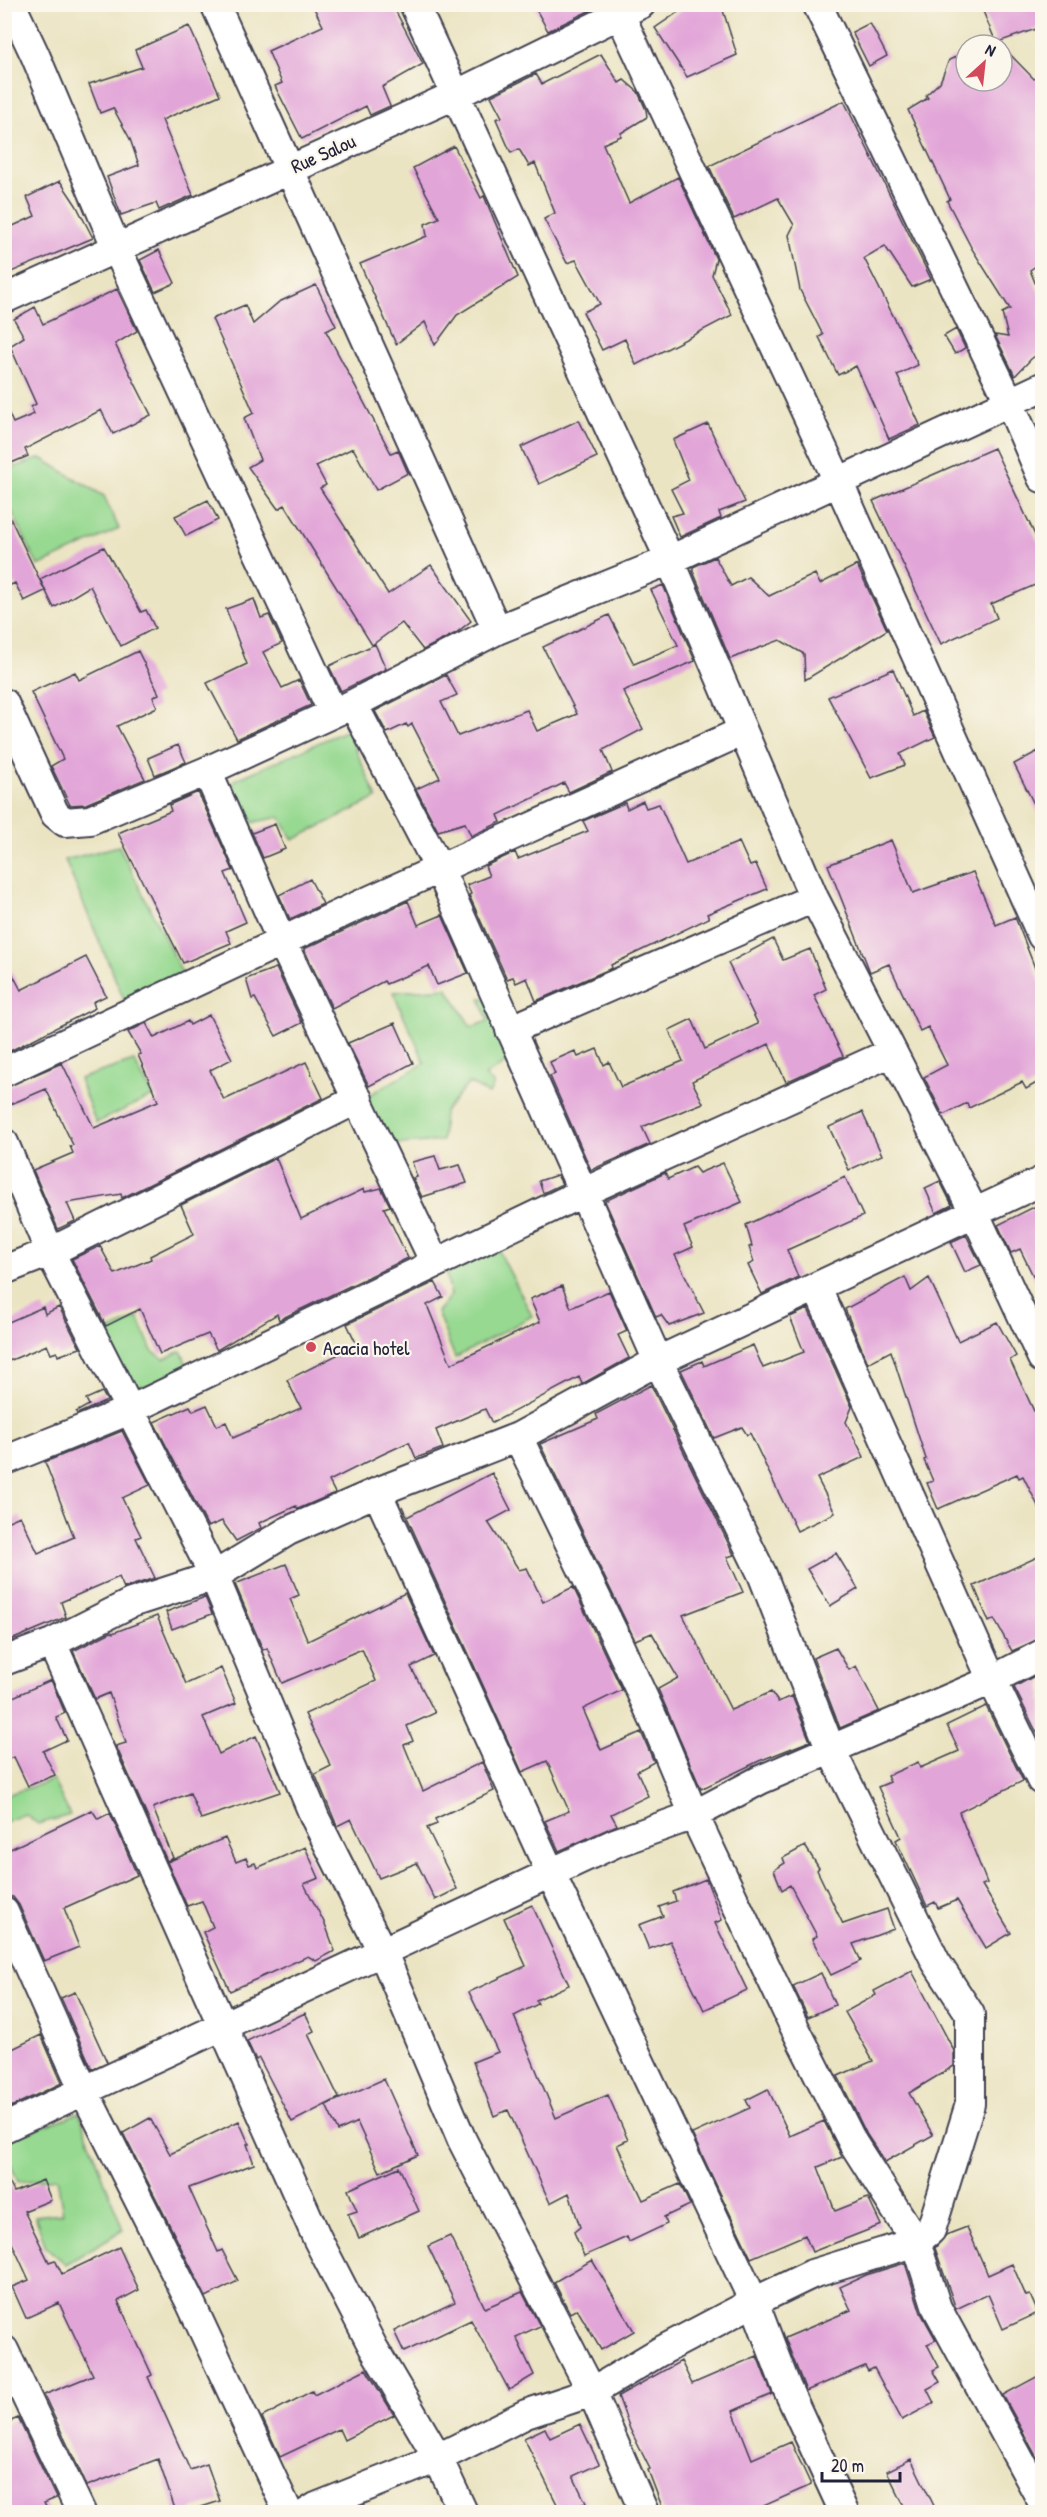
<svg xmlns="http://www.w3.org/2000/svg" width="1047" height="2517" font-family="'Patrick Hand',sans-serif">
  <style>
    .green { fill: #97d991; stroke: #5c7e66; stroke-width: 1.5 }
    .building { fill: #e2a5d8 }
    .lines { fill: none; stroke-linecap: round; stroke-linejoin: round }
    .street-casing { stroke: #403f4f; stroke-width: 32 }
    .street { stroke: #fff; stroke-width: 28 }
    .poi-dot { fill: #d1495b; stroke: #fbf7ec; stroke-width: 2 }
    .labels { text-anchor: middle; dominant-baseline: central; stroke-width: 4.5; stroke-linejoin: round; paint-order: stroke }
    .street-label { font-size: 20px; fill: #22223b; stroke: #fbf7ec }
    .poi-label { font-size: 20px; fill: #22223b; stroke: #fbf7ec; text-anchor: start }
  </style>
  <rect width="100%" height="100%" fill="#fbf7ec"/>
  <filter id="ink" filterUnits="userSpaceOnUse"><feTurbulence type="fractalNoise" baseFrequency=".0167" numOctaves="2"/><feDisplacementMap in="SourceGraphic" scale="12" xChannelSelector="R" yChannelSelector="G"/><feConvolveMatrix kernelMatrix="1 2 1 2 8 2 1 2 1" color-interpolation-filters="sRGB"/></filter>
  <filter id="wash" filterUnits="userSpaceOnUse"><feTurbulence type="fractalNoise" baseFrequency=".008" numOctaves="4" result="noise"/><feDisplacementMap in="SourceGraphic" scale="24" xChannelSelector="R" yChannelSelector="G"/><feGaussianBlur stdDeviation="1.35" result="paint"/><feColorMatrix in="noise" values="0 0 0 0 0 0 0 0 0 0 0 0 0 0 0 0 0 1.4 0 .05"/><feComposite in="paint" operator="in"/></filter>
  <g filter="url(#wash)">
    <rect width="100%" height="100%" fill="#ebe4c3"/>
    <path class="green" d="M 41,458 L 104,496 L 119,529 L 38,566 L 5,497 L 4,471 Z
      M 347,730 L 377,798 L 293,840 L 280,817 L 239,825 L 233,781 Z
      M 119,846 L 185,979 L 125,1002 L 65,860 Z
      M 447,988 L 471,1027 L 488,1021 L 480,998 L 492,998 L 515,1057 L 485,1076 L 494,1084 L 489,1094 L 469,1083 L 444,1112 L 442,1141 L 387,1145 L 364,1098 L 425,1063 L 393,992 Z
      M 134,1061 L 153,1096 L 96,1123 L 79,1079 Z
      M 495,1243 L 532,1316 L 455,1358 L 437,1312 L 451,1295 L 444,1264 Z
      M 138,1317 L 152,1351 L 164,1359 L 181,1351 L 190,1372 L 129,1395 L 100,1335 Z
      M 53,1780 L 70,1815 L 38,1824 L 25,1814 L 5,1822 L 5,1793 L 6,1795 Z
      M 79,2113 L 123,2230 L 66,2264 L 46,2247 L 35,2216 L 63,2213 L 57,2178 L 18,2182 L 5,2150 L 4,2141 Z"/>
    <g id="blocks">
      <path class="building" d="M 312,4 L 392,4 L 423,64 L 382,87 L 390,106 L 370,115 L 366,106 L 302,139 L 275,86 L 282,83 L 268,51 L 323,26 Z
        M 533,4 L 599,4 L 599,6 L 548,31 Z
        M 690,4 L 721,4 L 737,55 L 687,77 L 655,28 Z
        M 980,4 L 1042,4 L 1042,27 L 998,42 L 1001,45 L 989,45 L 995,40 Z
        M 870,23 L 887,56 L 869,66 L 852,32 Z
        M 189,26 L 220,95 L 162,120 L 193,195 L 159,210 L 156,203 L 121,215 L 107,177 L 139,165 L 130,139 L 113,108 L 100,113 L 89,84 L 142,67 L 135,50 Z
        M 1002,46 L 1034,79 L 1042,76 L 1042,262 L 1030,270 L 1042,300 L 1042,351 L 1031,359 L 1015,376 L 995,335 L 1008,337 L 1002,313 L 1010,309 L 972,249 L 947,201 L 950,199 L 908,110 L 928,98 L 926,95 L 940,82 L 949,60 L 962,54 L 966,54 L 966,81 L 1002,81 Z
        M 601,54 L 619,83 L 624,80 L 638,92 L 646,110 L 647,117 L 621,133 L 621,136 L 603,144 L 629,203 L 678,177 L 716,259 L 712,275 L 732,315 L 636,365 L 625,339 L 602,350 L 583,312 L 600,304 L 576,260 L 567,263 L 544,219 L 555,213 L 535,163 L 529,166 L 519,149 L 511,153 L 496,119 L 502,117 L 491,96 L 536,74 L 542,84 Z
        M 844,101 L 931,279 L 912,287 L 885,246 L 864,258 L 918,365 L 897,375 L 920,425 L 889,439 L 856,366 L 838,375 L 819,337 L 823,335 L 800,290 L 789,235 L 794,225 L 778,198 L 734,219 L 709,166 Z
        M 454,146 L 481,198 L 484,196 L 518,277 L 457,315 L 435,345 L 425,322 L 396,344 L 360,264 L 427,236 L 425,224 L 439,218 L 413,168 Z
        M 60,181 L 76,205 L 93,238 L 4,275 L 4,230 L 35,216 L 27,197 Z
        M 159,250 L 175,283 L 155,292 L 140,260 Z
        M 316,285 L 336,326 L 326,331 L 391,453 L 398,450 L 408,473 L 376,490 L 353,448 L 316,466 L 326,485 L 320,488 L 388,594 L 431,565 L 471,621 L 456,633 L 423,650 L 402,623 L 372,645 L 285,505 L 278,509 L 248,467 L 260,460 L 244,418 L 254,413 L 212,319 L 245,305 L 253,324 L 279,302 Z
        M 117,289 L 137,331 L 115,344 L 151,415 L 113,434 L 101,410 L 25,449 L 28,456 L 4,466 L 4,403 L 13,423 L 34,414 L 31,407 L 36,404 L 10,346 L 24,337 L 14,319 L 35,307 L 43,324 Z
        M 956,329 L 965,348 L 955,354 L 944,336 Z
        M 579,420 L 597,457 L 539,484 L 521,447 Z
        M 708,424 L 745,502 L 719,512 L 721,518 L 680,537 L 671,516 L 683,513 L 671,489 L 689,480 L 673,440 Z
        M 994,448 L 1042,550 L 1042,582 L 991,604 L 997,618 L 941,644 L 873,501 Z
        M 208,500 L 218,520 L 186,536 L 175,516 Z
        M 4,505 L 45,591 L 24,601 L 15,583 L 4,588 Z
        M 104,547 L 141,612 L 146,610 L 155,628 L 121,646 L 90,586 L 54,608 L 40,579 Z
        M 715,557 L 731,586 L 748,577 L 769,596 L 815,574 L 820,584 L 857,565 L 887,630 L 805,680 L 804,654 L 780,640 L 730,659 L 693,571 L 693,567 Z
        M 663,585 L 695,661 L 623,691 L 643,729 L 603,750 L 612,772 L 569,792 L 564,783 L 498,815 L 501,822 L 471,836 L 465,823 L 438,831 L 416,789 L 440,778 L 412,724 L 408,727 L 406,724 L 387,733 L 375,711 L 446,675 L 457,695 L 441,702 L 458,736 L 527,710 L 537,731 L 577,714 L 543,647 L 609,615 L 634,664 L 678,645 L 651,590 Z
        M 254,599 L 261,618 L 269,615 L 282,643 L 263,652 L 282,688 L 299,680 L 311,705 L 237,739 L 207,683 L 247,664 L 226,609 Z
        M 375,644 L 386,669 L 341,691 L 329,666 Z
        M 138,651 L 159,694 L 153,697 L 157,707 L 117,726 L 145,779 L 86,804 L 70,805 L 51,766 L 63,759 L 31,692 L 75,672 L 79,680 Z
        M 893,669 L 913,716 L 923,711 L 935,737 L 900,754 L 905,765 L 871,778 L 828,697 Z
        M 178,745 L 186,762 L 155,775 L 148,758 Z
        M 1042,749 L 1042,820 L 1014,764 Z
        M 198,792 L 233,870 L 225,873 L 246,922 L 226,931 L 231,943 L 183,963 L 118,833 L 171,811 L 169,805 Z
        M 643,801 L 646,808 L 659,804 L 686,864 L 739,842 L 750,866 L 756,864 L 767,889 L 707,914 L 709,918 L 611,965 L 612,968 L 536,1001 L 527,978 L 516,983 L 513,977 L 507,979 L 469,895 L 471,894 L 467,885 L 489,876 L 485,866 L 515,852 L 518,859 L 588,831 L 583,821 L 625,803 L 627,809 Z
        M 275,824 L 285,849 L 263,858 L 250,828 L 252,833 Z
        M 891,840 L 913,893 L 973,872 L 996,925 L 1015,917 L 1042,986 L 1042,1080 L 1026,1089 L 1022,1082 L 969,1108 L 967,1103 L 943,1115 L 924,1077 L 947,1065 L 928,1027 L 920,1031 L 889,964 L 870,972 L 828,865 Z
        M 310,879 L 323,904 L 290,919 L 279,895 Z
        M 408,901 L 418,925 L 442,915 L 468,973 L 437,985 L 429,966 L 386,984 L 384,981 L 332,1008 L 304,949 Z
        M 773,939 L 783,960 L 810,949 L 826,989 L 814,995 L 843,1056 L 786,1082 L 769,1044 L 692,1081 L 703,1103 L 642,1127 L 650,1144 L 591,1170 L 550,1076 L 555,1074 L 550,1062 L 575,1051 L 578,1057 L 597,1049 L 604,1065 L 609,1062 L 621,1087 L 683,1061 L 669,1030 L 692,1019 L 705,1049 L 758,1024 L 728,963 Z
        M 86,957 L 106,996 L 93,1002 L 95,1008 L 4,1054 L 4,958 L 21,990 Z
        M 276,968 L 302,1023 L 276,1036 L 255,998 L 252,999 L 246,979 Z
        M 209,1015 L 232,1059 L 210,1070 L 224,1100 L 306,1062 L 323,1098 L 122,1198 L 121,1194 L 67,1203 L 75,1221 L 58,1229 L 33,1170 L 73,1153 L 70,1146 L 73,1145 L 46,1089 L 4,1107 L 4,1088 L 62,1063 L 94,1128 L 158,1101 L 138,1055 L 141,1054 L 128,1032 L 146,1023 L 154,1038 L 188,1021 L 190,1025 Z
        M 395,1023 L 413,1063 L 369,1086 L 348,1043 Z
        M 862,1112 L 882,1155 L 849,1170 L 829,1127 Z
        M 435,1156 L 440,1170 L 460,1165 L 467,1183 L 422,1197 L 413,1178 L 417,1177 L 412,1162 Z
        M 276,1158 L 301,1219 L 364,1189 L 365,1192 L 381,1188 L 390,1206 L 384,1208 L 408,1258 L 287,1316 L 279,1320 L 277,1314 L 217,1350 L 208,1334 L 160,1354 L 140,1309 L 106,1326 L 72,1259 L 100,1246 L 115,1274 L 151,1259 L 150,1256 L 194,1234 L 181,1205 Z
        M 723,1163 L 742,1202 L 684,1227 L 693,1247 L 675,1255 L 704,1313 L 669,1326 L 661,1315 L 656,1317 L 605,1201 L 665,1173 L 668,1179 L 694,1167 L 699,1173 Z
        M 557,1175 L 562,1184 L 543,1193 L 539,1181 Z
        M 845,1177 L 863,1216 L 787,1250 L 798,1277 L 762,1294 L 748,1265 L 754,1262 L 749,1247 L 752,1246 L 746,1225 Z
        M 940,1181 L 952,1205 L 936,1213 L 925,1188 Z
        M 1042,1203 L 1042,1294 L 1020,1249 L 1011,1253 L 998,1225 Z
        M 966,1235 L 981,1265 L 965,1272 L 951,1242 Z
        M 905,1277 L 911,1291 L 929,1278 L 958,1341 L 997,1322 L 1016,1356 L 1010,1360 L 1034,1411 L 1042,1409 L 1042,1514 L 1023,1476 L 1019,1478 L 1017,1474 L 938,1509 L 927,1483 L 933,1481 L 924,1460 L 926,1459 L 891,1351 L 868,1363 L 845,1309 Z
        M 435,1282 L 443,1297 L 427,1305 L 451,1364 L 540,1322 L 530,1299 L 562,1286 L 571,1308 L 609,1291 L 627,1331 L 618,1335 L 629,1358 L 582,1384 L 579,1377 L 492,1423 L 485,1409 L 436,1430 L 443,1448 L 416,1458 L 409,1442 L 381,1455 L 329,1481 L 335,1493 L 298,1509 L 296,1506 L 259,1523 L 261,1528 L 236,1541 L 222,1521 L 208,1527 L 154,1422 L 190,1406 L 193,1411 L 207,1405 L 217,1426 L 226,1422 L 233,1438 L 301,1408 L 287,1380 L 357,1345 L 347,1324 Z
        M 43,1307 L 45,1314 L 59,1307 L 80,1348 L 58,1356 L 57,1352 L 51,1354 L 47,1345 L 4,1363 L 4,1324 Z
        M 808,1309 L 852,1407 L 846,1422 L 864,1457 L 817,1478 L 835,1513 L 797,1531 L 750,1433 L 747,1435 L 742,1427 L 714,1438 L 681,1370 L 702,1361 L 704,1366 L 753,1345 L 763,1368 L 804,1352 L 790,1317 Z
        M 651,1385 L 734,1555 L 727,1557 L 743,1592 L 683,1615 L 731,1710 L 771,1692 L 778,1702 L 792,1696 L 810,1741 L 759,1761 L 701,1789 L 658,1689 L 678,1678 L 652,1633 L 635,1640 L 540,1444 L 598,1419 L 596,1414 Z
        M 102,1392 L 107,1401 L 77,1414 L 76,1412 L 89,1405 L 86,1399 Z
        M 122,1431 L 150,1485 L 122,1498 L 141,1536 L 136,1538 L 155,1578 L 124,1588 L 119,1577 L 61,1602 L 66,1617 L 4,1643 L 4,1523 L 20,1516 L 38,1553 L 74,1537 L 45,1462 Z
        M 492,1473 L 511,1510 L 488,1522 L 519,1570 L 527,1568 L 543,1602 L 573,1587 L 622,1690 L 583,1709 L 601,1750 L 641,1732 L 654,1762 L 637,1771 L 648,1796 L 611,1814 L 617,1825 L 559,1851 L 545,1821 L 569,1811 L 547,1761 L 522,1772 L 402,1506 L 407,1517 Z
        M 836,1553 L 858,1589 L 830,1606 L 807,1569 Z
        M 1042,1555 L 1042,1638 L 1012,1651 L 994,1619 L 989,1622 L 974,1586 Z
        M 286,1564 L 299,1595 L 290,1599 L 308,1641 L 405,1593 L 434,1656 L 411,1667 L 435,1713 L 407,1726 L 413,1741 L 404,1745 L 423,1791 L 482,1762 L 494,1791 L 435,1819 L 437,1824 L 427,1828 L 457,1889 L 435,1900 L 417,1863 L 379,1878 L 351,1819 L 337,1826 L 315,1774 L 331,1766 L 305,1714 L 376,1681 L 362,1649 L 282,1683 L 267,1648 L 263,1650 L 235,1584 Z
        M 205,1597 L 212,1614 L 172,1629 L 166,1612 Z
        M 157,1616 L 186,1684 L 221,1668 L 236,1703 L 203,1717 L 219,1754 L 256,1736 L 280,1792 L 201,1819 L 190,1793 L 153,1808 L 173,1858 L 167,1861 L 116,1746 L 126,1743 L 109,1693 L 95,1699 L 73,1651 L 111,1632 L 113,1633 Z
        M 836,1648 L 849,1670 L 856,1666 L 879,1711 L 840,1728 L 813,1658 Z
        M 1042,1672 L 1042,1730 L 1037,1733 L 1014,1687 Z
        M 51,1680 L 65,1713 L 56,1717 L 67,1740 L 43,1751 L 55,1775 L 28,1786 L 14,1757 L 4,1761 L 4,1701 Z
        M 986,1706 L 1023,1781 L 959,1812 L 987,1883 L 982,1885 L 1011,1933 L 986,1948 L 957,1900 L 938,1908 L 935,1902 L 927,1906 L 896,1840 L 901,1837 L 878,1787 L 890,1782 L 887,1776 L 918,1762 L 920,1768 L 959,1751 L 947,1725 Z
        M 92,1810 L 98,1819 L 110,1813 L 137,1875 L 64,1908 L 79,1947 L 44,1961 L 19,1905 L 13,1897 L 4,1896 L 4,1852 Z
        M 225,1838 L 236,1862 L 246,1858 L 249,1865 L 255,1863 L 257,1868 L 305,1847 L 319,1878 L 304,1884 L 325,1924 L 335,1951 L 316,1961 L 308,1956 L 230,1991 L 203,1932 L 213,1927 L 202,1901 L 187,1906 L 167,1862 Z
        M 805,1846 L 819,1868 L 817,1870 L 843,1924 L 887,1909 L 894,1929 L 853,1944 L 861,1961 L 831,1975 L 812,1939 L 817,1936 L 790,1885 L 782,1890 L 774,1870 L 785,1863 L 783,1858 Z
        M 706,1879 L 722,1920 L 715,1923 L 747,1990 L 704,2010 L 670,1941 L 649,1949 L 639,1925 L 663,1916 L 659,1907 L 676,1901 L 673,1892 Z
        M 532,1905 L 569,1985 L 536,2000 L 538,2004 L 514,2016 L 556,2118 L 608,2095 L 628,2140 L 617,2145 L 643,2200 L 680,2184 L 690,2205 L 664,2217 L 667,2224 L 629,2242 L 627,2237 L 584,2256 L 574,2232 L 580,2227 L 569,2193 L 550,2203 L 508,2110 L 494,2116 L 473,2062 L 498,2052 L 469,1992 L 526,1966 L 504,1918 Z
        M 912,1971 L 954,2051 L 954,2066 L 909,2093 L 933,2135 L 885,2162 L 867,2135 L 838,2076 L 873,2061 L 845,2012 L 876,1995 L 874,1991 Z
        M 821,1973 L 835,2005 L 808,2017 L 793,1986 Z
        M 75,1992 L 107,2062 L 92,2069 L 61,1998 Z
        M 305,2013 L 314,2031 L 308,2034 L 339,2098 L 292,2122 L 259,2058 L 256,2060 L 247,2041 Z
        M 41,2035 L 62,2083 L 4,2110 L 4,2053 Z
        M 384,2079 L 418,2155 L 380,2172 L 357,2122 L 338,2131 L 326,2105 Z
        M 768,2089 L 790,2136 L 824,2121 L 842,2157 L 818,2167 L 835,2211 L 868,2198 L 881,2225 L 812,2252 L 805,2235 L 751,2258 L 692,2134 L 750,2108 L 746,2100 Z
        M 150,2118 L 170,2154 L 239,2121 L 249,2144 L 247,2144 L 254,2164 L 189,2188 L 218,2252 L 222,2250 L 238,2281 L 206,2297 L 123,2133 Z
        M 399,2167 L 419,2211 L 359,2238 L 348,2214 L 357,2211 L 348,2190 Z
        M 4,2172 L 14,2192 L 43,2180 L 51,2200 L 24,2211 L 49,2262 L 55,2260 L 62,2274 L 119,2247 L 139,2290 L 118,2301 L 152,2375 L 148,2377 L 190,2470 L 207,2464 L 220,2501 L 186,2512 L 176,2512 L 158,2459 L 87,2486 L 44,2395 L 93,2375 L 59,2303 L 26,2318 L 12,2287 L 29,2280 L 12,2243 L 4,2247 Z
        M 967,2227 L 988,2275 L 1012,2264 L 1026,2296 L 1030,2295 L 1038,2313 L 1003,2329 L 988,2294 L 956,2309 L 935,2248 L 946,2235 Z
        M 450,2236 L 485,2308 L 522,2292 L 540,2326 L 516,2337 L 534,2375 L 509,2390 L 471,2320 L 404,2352 L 394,2331 L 455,2302 L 428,2246 Z
        M 592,2260 L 634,2331 L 601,2350 L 577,2309 L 570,2313 L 554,2282 Z
        M 905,2263 L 921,2313 L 936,2340 L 927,2344 L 939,2367 L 933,2370 L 940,2382 L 927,2389 L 934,2403 L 902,2420 L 874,2368 L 868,2371 L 865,2366 L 806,2391 L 785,2338 L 851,2310 L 840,2287 L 866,2275 Z
        M 757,2356 L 772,2394 L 733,2411 L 752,2459 L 791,2442 L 811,2485 L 750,2512 L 664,2512 L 648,2470 L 650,2469 L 630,2429 L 618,2396 L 681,2361 L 692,2384 Z
        M 366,2369 L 394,2415 L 344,2440 L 339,2429 L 280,2457 L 262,2417 L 312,2391 L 314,2395 Z
        M 1042,2374 L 1042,2467 L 1003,2395 Z
        M 18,2418 L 56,2498 L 44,2503 L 49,2512 L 4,2512 L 4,2424 Z
        M 580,2424 L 599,2464 L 573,2476 L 586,2503 L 561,2512 L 524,2438 L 545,2428 L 550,2438 Z
        M 911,2459 L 937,2512 L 907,2512 L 887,2471 Z"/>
    </g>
  </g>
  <g filter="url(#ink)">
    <use href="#blocks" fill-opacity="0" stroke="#403f4f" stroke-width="1.5"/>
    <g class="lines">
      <g class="street-casing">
        <path id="street" d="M 11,4 L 35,55 L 117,249 L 333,713
          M 215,4 L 497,630
          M 414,4 L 670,560 L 814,898 L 975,1214 L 1042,1358
          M 615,4 L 838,481 L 1042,936
          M 817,4 L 1009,401 L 1042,478
          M 4,299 L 455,95 L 641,4
          M 4,703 L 55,814 L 65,822 L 90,820 L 207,771 L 353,704 L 497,630 L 670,560 L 1042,387
          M 207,771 L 282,942 L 435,1263
          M 510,1030 L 814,898
          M 4,1072 L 355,907 L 743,731
          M 4,1143 L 50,1252 L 214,1576 L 315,1818 L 383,1953 L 462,2140 L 592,2392 L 644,2512
          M 4,1270 L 50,1252 L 358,1099
          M 817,1288 L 992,1680 L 1041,1780
          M 518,1437 L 613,1632 L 658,1729 L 694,1815 L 792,2022 L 853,2143 L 916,2242 L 937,2308 L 1042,2501
          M 4,1461 L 130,1410 L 584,1192 L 892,1052
          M 377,1492 L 551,1874 L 754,2302 L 786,2386 L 844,2512
          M 52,1643 L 317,2238 L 373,2347 L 438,2458 L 463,2512
          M 4,1661 L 52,1643 L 131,1603 L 214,1576 L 288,1531 L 377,1492 L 518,1437 L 658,1361 L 1042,1181
          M 4,1912 L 85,2093 L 190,2302 L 288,2512
          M 4,2128 L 615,1843 L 694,1815 L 760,1780 L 992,1680 L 1042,1654
          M 4,2350 L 81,2512
          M 308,2512 L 316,2507 L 438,2458 L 526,2414 L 592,2392 L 659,2352 L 754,2302 L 812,2274 L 916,2242 L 931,2230 L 970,2104 L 970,2014 L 936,1962 L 831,1750 L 762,1574 L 658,1361 L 439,868 L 353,704"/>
      </g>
      <use href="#street" class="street"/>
    </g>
  </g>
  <circle class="poi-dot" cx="311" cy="1347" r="6"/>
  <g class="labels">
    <g class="street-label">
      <text transform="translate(323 153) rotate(-24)">Rue Salou</text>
    </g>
    <g class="poi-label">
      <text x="323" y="1347">Acacia hotel</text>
    </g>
  </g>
  <rect width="1047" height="2517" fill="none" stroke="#fbf7ec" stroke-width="24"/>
  <g transform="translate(984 63) rotate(27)"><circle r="28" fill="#fbf7ec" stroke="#a4a2a5" stroke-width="1.5"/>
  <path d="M0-4.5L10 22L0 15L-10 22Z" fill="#d1495b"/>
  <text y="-9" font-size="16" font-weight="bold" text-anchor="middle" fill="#22223b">N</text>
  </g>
  <path d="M822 2472v9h78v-9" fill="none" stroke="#22223b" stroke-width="3"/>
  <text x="831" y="2472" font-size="18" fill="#22223b" stroke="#fbf7ec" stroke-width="4.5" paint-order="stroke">20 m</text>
</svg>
